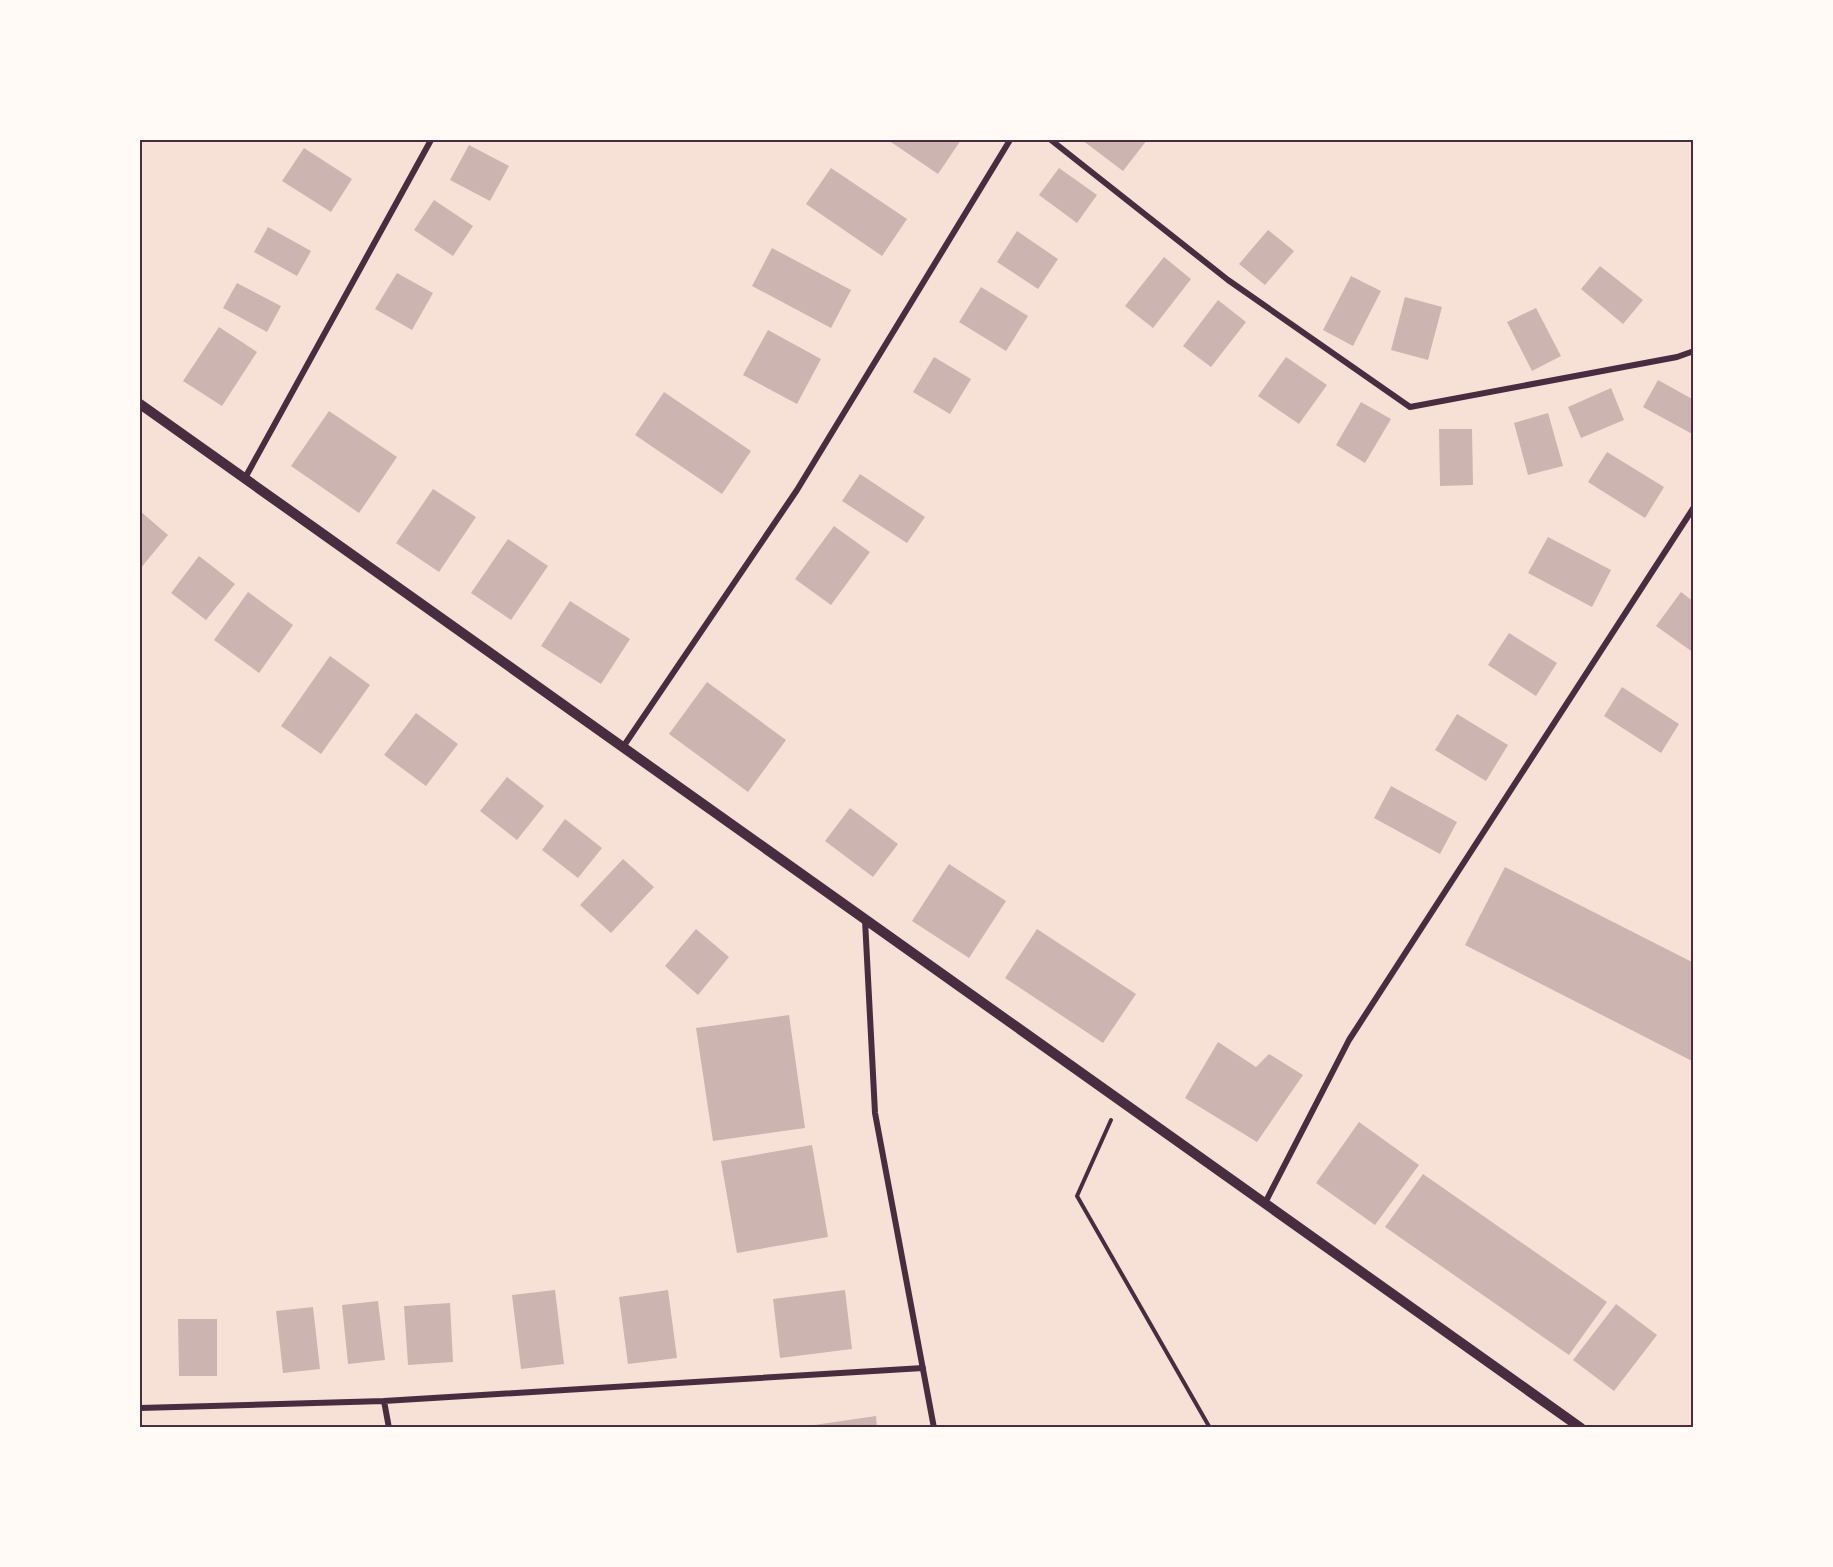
<svg xmlns="http://www.w3.org/2000/svg" width="1833" height="1567" font-family="Lora,serif">
  <style>
    .building { fill: #ccb4b1 }
    .lines { fill: none; stroke-linecap: round; stroke-linejoin: round }
    .path { stroke: #4a2c40; stroke-width: 4 }
    .minor { stroke: #4a2c40; stroke-width: 6 }
    .tertiary { stroke: #4a2c40; stroke-width: 10 }
    .neatline { fill: none; stroke: #4a2c40; stroke-width: 2 }
  </style>
  <rect width="100%" height="100%" fill="#f7e1d7"/>
  <path class="building" d="M 888,140 L 961,140 L 938,174 Z
    M 1082,140 L 1147,140 L 1123,171 Z
    M 469,145 L 509,166 L 490,201 L 450,180 Z
    M 304,148 L 352,179 L 331,212 L 282,181 Z
    M 831,168 L 907,219 L 882,256 L 806,204 Z
    M 1059,168 L 1097,195 L 1077,223 L 1039,195 Z
    M 434,200 L 473,226 L 453,256 L 414,230 Z
    M 268,227 L 311,251 L 297,276 L 254,252 Z
    M 1268,230 L 1294,251 L 1265,285 L 1239,264 Z
    M 1017,231 L 1058,259 L 1038,289 L 997,262 Z
    M 772,248 L 851,290 L 831,328 L 752,286 Z
    M 1164,257 L 1191,279 L 1153,328 L 1125,306 Z
    M 1600,266 L 1643,300 L 1623,324 L 1581,289 Z
    M 397,273 L 433,293 L 412,330 L 375,309 Z
    M 1351,276 L 1381,291 L 1353,346 L 1323,330 Z
    M 237,283 L 281,306 L 267,332 L 223,308 Z
    M 981,287 L 1028,316 L 1006,351 L 959,322 Z
    M 1405,297 L 1442,307 L 1428,360 L 1391,350 Z
    M 1218,300 L 1246,322 L 1211,367 L 1183,346 Z
    M 1536,308 L 1561,356 L 1532,371 L 1507,322 Z
    M 219,327 L 257,352 L 222,406 L 183,381 Z
    M 768,330 L 821,359 L 797,404 L 743,375 Z
    M 934,357 L 971,379 L 950,414 L 913,392 Z
    M 1286,357 L 1327,385 L 1299,424 L 1258,396 Z
    M 1658,380 L 1694,400 L 1694,435 L 1643,407 Z
    M 1611,388 L 1624,420 L 1581,438 L 1568,407 Z
    M 664,392 L 751,451 L 722,494 L 635,435 Z
    M 1361,402 L 1391,419 L 1365,463 L 1336,445 Z
    M 329,411 L 397,457 L 359,513 L 291,466 Z
    M 1548,413 L 1563,466 L 1528,475 L 1514,423 Z
    M 1439,429 L 1472,429 L 1473,485 L 1440,486 Z
    M 1607,452 L 1664,487 L 1645,518 L 1588,482 Z
    M 860,474 L 925,517 L 907,543 L 842,501 Z
    M 433,489 L 476,517 L 439,572 L 396,543 Z
    M 140,511 L 168,535 L 140,569 Z
    M 834,526 L 870,552 L 831,605 L 795,579 Z
    M 1548,537 L 1611,570 L 1592,607 L 1528,573 Z
    M 508,539 L 548,566 L 511,620 L 471,593 Z
    M 199,556 L 235,584 L 206,620 L 171,593 Z
    M 248,592 L 293,625 L 259,673 L 214,640 Z
    M 1681,592 L 1694,602 L 1694,653 L 1656,626 Z
    M 570,601 L 630,639 L 601,684 L 541,646 Z
    M 1509,633 L 1557,663 L 1536,696 L 1488,665 Z
    M 330,656 L 370,685 L 321,754 L 281,726 Z
    M 707,682 L 786,740 L 748,792 L 669,734 Z
    M 1622,687 L 1679,724 L 1661,753 L 1604,716 Z
    M 416,713 L 458,744 L 426,786 L 384,755 Z
    M 1457,714 L 1508,745 L 1486,781 L 1435,750 Z
    M 507,777 L 544,806 L 517,840 L 480,811 Z
    M 1391,786 L 1457,822 L 1440,854 L 1374,818 Z
    M 850,808 L 898,844 L 873,877 L 825,841 Z
    M 565,819 L 602,848 L 578,878 L 542,850 Z
    M 623,859 L 654,887 L 611,933 L 580,905 Z
    M 949,864 L 1006,901 L 969,958 L 912,921 Z
    M 1505,867 L 1694,963 L 1694,1062 L 1465,945 Z
    M 696,929 L 729,957 L 698,995 L 665,966 Z
    M 1037,929 L 1136,994 L 1103,1043 L 1005,978 Z
    M 789,1015 L 805,1128 L 713,1141 L 696,1028 Z
    M 1218,1042 L 1256,1067 L 1269,1054 L 1303,1075 L 1257,1142 L 1185,1098 Z
    M 1359,1122 L 1419,1165 L 1375,1225 L 1316,1183 Z
    M 812,1145 L 828,1237 L 737,1253 L 721,1161 Z
    M 1423,1174 L 1607,1302 L 1569,1355 L 1385,1227 Z
    M 555,1290 L 564,1364 L 521,1369 L 512,1295 Z
    M 668,1290 L 677,1358 L 628,1364 L 619,1297 Z
    M 845,1290 L 852,1349 L 780,1358 L 773,1299 Z
    M 378,1301 L 385,1360 L 348,1364 L 342,1305 Z
    M 450,1303 L 453,1362 L 408,1365 L 404,1306 Z
    M 1616,1304 L 1657,1335 L 1614,1391 L 1573,1360 Z
    M 313,1307 L 320,1369 L 283,1373 L 276,1311 Z
    M 178,1319 L 217,1319 L 217,1376 L 179,1376 Z
    M 876,1416 L 877,1428 L 807,1428 L 807,1426 Z"/>
  <g class="lines">
    <path class="path" d="M 1111,1120 L 1077,1196 L 1210,1428"/>
    <path class="minor" d="M 1051,140 L 1228,280 L 1410,407 L 1677,357 L 1694,351
      M 245,478 L 431,140
      M 623,747 L 797,490 L 1010,140
      M 865,920 L 875,1113 L 934,1428
      M 1265,1203 L 1349,1040 L 1694,507
      M 384,1401 L 389,1428
      M 140,1408 L 384,1401 L 923,1368"/>
    <path class="tertiary" d="M 140,404 L 1581,1428"/>
  </g>
  <rect width="1833" height="1567" fill="none" stroke="#fffaf5" stroke-width="282"/>
  <rect x="141" y="141" width="1551" height="1285" class="neatline"/>
</svg>
